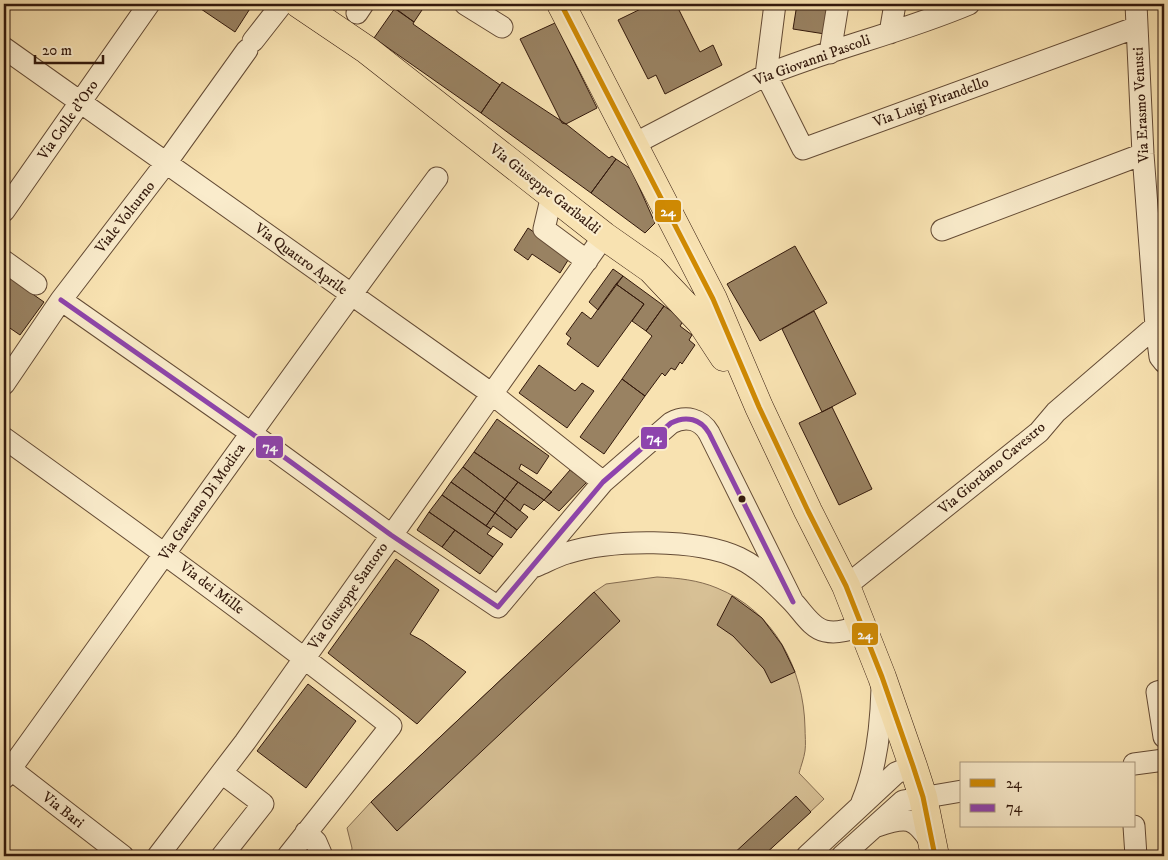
<svg xmlns="http://www.w3.org/2000/svg" width="1168" height="860" font-family="'IM FELL DW Pica',serif">
  <style>
    .grass { fill: #d7c095; stroke: #856c50 }
    .building { fill: #998262; stroke: #33190c }
    .lines { fill: none; stroke-linecap: round; stroke-linejoin: round }
    .minor-casing { stroke: #644b35; stroke-width: 23 }
    .major-casing { stroke: #33190c; stroke-width: 29 }
    .minor { stroke: #faeccc; stroke-width: 21 }
    .major { stroke: #f8e2b1; stroke-width: 28 }
    .bus-1-casing { stroke: #faeccc; stroke-width: 9 }
    .bus-2-casing { stroke: #faeccc; stroke-width: 9 }
    .bus-1 { stroke: #d08a02; stroke-width: 5 }
    .bus-2 { stroke: #8e44ad; stroke-width: 5 }
    .bus-dot { fill: #33190c; stroke: #faeccc; stroke-width: 2 }
    .labels { text-anchor: middle; dominant-baseline: central; stroke-width: 4.5; stroke-linejoin: round; paint-order: stroke }
    .street-label { font-size: 15px; fill: #33190c; stroke: #faeccc }
    .line-badge { stroke: #faeccc; stroke-width: 2 }
    .badge-label { font-size: 14px; text-anchor: middle; font-weight: bold; fill: #fff }
  </style>
  <rect width="100%" height="100%" fill="#f8e2b1"/>
  <filter id="stains"><feTurbulence type="fractalNoise" baseFrequency=".004" numOctaves="4"/><feColorMatrix values="0 0 0 0 .2 0 0 0 0 .09 0 0 0 0 .02 0 0 0 .5 -.17"/></filter>
  <radialGradient id="worn" r=".72"><stop offset=".6" stop-color="#630" stop-opacity="0"/><stop offset="1" stop-color="#630" stop-opacity=".3"/></radialGradient>
  <path class="grass" d="M 657,577 C 678,578 698,580 717,588 C 774,611 804,669 805,728 C 805,735 806,744 805,751 C 804,758 801,766 799,773 L 824,799 L 763,856 L 351,856 L 352,848 L 347,828 L 371,802 L 594,592 L 606,584 Z"/>
  <path class="building" d="M 205,4 L 253,4 L 235,32 L 201,9 Z
    M 388,4 L 426,4 L 414,22 Z
    M 651,4 L 676,4 L 700,52 L 713,45 L 722,65 L 665,94 L 656,75 L 648,79 L 618,20 Z
    M 797,4 L 830,4 L 825,34 L 793,29 Z
    M 395,8 L 414,22 L 413,24 L 500,85 L 481,113 L 374,38 Z
    M 555,23 L 597,108 L 566,124 L 562,123 L 520,39 Z
    M 502,82 L 566,124 L 609,158 L 612,156 L 616,159 L 591,193 L 481,113 Z
    M 616,159 L 631,169 L 655,223 L 645,233 L 591,193 Z
    M 528,228 L 570,257 L 560,273 L 532,254 L 528,260 L 514,250 Z
    M 795,246 L 827,303 L 760,341 L 727,284 Z
    M 613,269 L 623,276 L 598,310 L 589,302 Z
    M 4,274 L 44,302 L 20,335 L 4,324 Z
    M 623,276 L 664,306 L 646,331 L 632,321 L 644,304 L 616,284 Z
    M 616,284 L 644,304 L 598,367 L 567,344 L 571,338 L 566,334 L 582,312 L 591,319 Z
    M 664,306 L 684,320 L 680,326 L 692,335 L 689,340 L 695,345 L 682,364 L 680,362 L 675,370 L 671,368 L 665,376 L 662,373 L 645,396 L 622,379 L 652,336 L 646,331 Z
    M 814,311 L 856,394 L 822,412 L 782,329 Z
    M 539,365 L 575,391 L 582,383 L 594,391 L 567,428 L 519,393 Z
    M 622,379 L 645,396 L 604,454 L 580,437 Z
    M 832,407 L 872,489 L 839,505 L 799,423 Z
    M 497,419 L 549,456 L 537,474 L 521,464 L 519,469 L 552,492 L 544,500 L 474,452 Z
    M 474,452 L 518,482 L 505,499 L 463,467 Z
    M 463,467 L 505,499 L 495,513 L 451,482 Z
    M 570,470 L 587,482 L 559,511 L 544,500 Z
    M 451,482 L 495,513 L 486,526 L 442,495 Z
    M 518,482 L 544,500 L 534,510 L 524,504 L 520,511 L 505,499 Z
    M 442,495 L 491,529 L 487,534 L 503,544 L 493,557 L 429,512 Z
    M 505,499 L 528,517 L 517,530 L 495,513 Z
    M 429,512 L 455,530 L 442,547 L 417,530 Z
    M 495,513 L 517,530 L 511,538 L 493,526 L 491,529 L 486,526 Z
    M 455,530 L 493,557 L 480,574 L 442,547 Z
    M 396,559 L 439,590 L 410,634 L 423,641 L 466,672 L 417,724 L 328,653 Z
    M 594,592 L 620,621 L 397,831 L 371,802 Z
    M 732,596 L 762,618 L 782,645 L 795,672 L 771,683 L 764,669 L 733,636 L 717,625 Z
    M 308,684 L 356,721 L 306,788 L 257,751 Z
    M 796,796 L 811,812 L 763,856 L 731,856 Z"/>
  <g class="lines">
    <g class="minor-casing">
      <path id="minor" d="M 465,4 L 502,27
        M 1136,4 L 1143,154 L 1156,326 L 1160,357 L 1164,362
        M 357,13 L 363,4
        M 890,33 L 895,4
        M 253,41 L 282,4
        M 4,48 L 492,394 L 603,482
        M 830,53 L 838,4
        M 766,75 L 803,149 L 1137,27
        M 766,75 L 775,4
        M 634,144 L 766,75 C 833,48 903,32 969,4
        M 552,195 L 544,229 L 587,261
        M 4,211 L 149,4
        M 942,230 L 1143,154
        M 4,261 L 36,284
        M 61,300 L 251,433 L 391,535 L 498,607 L 603,482 L 671,423 C 686,415 701,419 709,433 L 793,602
        M 4,384 L 61,300 L 166,163 L 247,50
        M 4,438 C 135,532 265,626 391,726 L 288,856
        M 536,566 C 546,562 556,556 567,553 C 611,539 697,538 739,558 C 760,568 776,585 792,601 C 802,611 811,628 825,631 C 838,634 851,629 862,625
        M 846,586 L 1039,432 L 1056,412 L 1156,326
        M 1164,690 L 1157,692 L 1164,737
        M 4,764 L 123,856
        M 1134,764 L 1164,760
        M 4,778 C 148,578 290,376 437,178
        M 862,802 C 877,766 881,726 882,688
        M 877,826 C 907,816 914,816 932,844
        M 1134,826 L 1136,856
        M 306,832 L 316,842 L 322,856
        M 158,856 L 245,742 L 604,236
        M 222,856 L 263,804 L 222,773
        M 807,856 L 896,773 L 913,766
        M 842,856 L 903,801 L 962,791"/>
    </g>
    <g class="major-casing">
      <path id="major" d="M 299,4 L 367,50 L 604,236 L 651,269 L 701,322 L 724,357
        M 561,4 L 713,299 L 759,407 L 808,511 L 846,586 L 882,677 L 913,766 L 923,797 L 935,856"/>
    </g>
    <use href="#minor" class="minor"/>
    <use href="#major" class="major"/>
    <g class="bus-1-casing">
      <path id="bus-1" d="M 561,4 L 713,299 L 759,407 L 808,511 L 846,586 L 882,677 L 913,766 L 923,797 L 935,856"/>
    </g>
    <g class="bus-2-casing">
      <path id="bus-2" d="M 61,300 L 251,433 L 391,535 L 498,607 L 603,482 L 671,423 C 686,415 701,419 709,433 L 793,602"/>
    </g>
    <use href="#bus-1" class="bus-1"/>
    <use href="#bus-2" class="bus-2"/>
  </g>
  <circle class="bus-dot" cx="742" cy="499" r="4.5"/>
  <g class="labels">
    <g class="street-label">
      <text transform="translate(812 60) rotate(-20)">Via Giovanni Pascoli</text>
      <text transform="translate(931 102) rotate(-20)">Via Luigi Pirandello</text>
      <text transform="translate(1141 105) rotate(-93)">Via Erasmo Venusti</text>
      <text transform="translate(68 120) rotate(-55)">Via Colle d'Oro</text>
      <text transform="translate(545 189) rotate(38)">Via Giuseppe Garibaldi</text>
      <text transform="translate(125 217) rotate(-52)">Viale Volturno</text>
      <text transform="translate(301 259) rotate(36)">Via Quattro Aprile</text>
      <text transform="translate(992 468) rotate(-40)">Via Giordano Cavestro</text>
      <text transform="translate(202 502) rotate(-55)">Via Gaetano Di Modica</text>
      <text transform="translate(212 588) rotate(37)">Via dei Mille</text>
      <text transform="translate(348 596) rotate(-55)">Via Giuseppe Santoro</text>
      <text transform="translate(63 810) rotate(38)">Via Bari</text>
    </g>
  </g>
  <g class="line-badge">
    <rect x="654" y="199" width="28" height="24" rx="5" fill="#d08a02"/>
    <rect x="640" y="426" width="28" height="24" rx="5" fill="#8e44ad"/>
    <rect x="255" y="435" width="29" height="24" rx="5" fill="#8e44ad"/>
    <rect x="851" y="622" width="28" height="24" rx="5" fill="#d08a02"/>
  </g>
  <g class="badge-label">
    <text x="668" y="216">24</text>
    <text x="654" y="442">74</text>
    <text x="270" y="451">74</text>
    <text x="865" y="639">24</text>
  </g>
  <rect width="1168" height="860" fill="none" stroke="#f8e2b1" stroke-width="20"/>
  <rect x="5" y="5" width="1158" height="850" fill="none" stroke="#33190c" stroke-width="2.5"/>
  <rect x="10" y="10" width="1148" height="840" fill="none" stroke="#33190c"/>
  <rect x="960" y="762" width="175" height="65" fill="#faeccc" stroke="#aa987f"/>
  <rect x="970" y="779" width="25" height="8" fill="#d08a02" stroke="#aa987f"/>
  <text x="1006" y="788" font-size="15" fill="#33190c">24</text>
  <rect x="970" y="804" width="25" height="8" fill="#8e44ad" stroke="#aa987f"/>
  <text x="1006" y="812" font-size="15" fill="#33190c">74</text>
  <path d="M35 55v8h68v-8" fill="none" stroke="#33190c" stroke-width="2.5"/>
  <text x="42" y="55" font-size="15" fill="#33190c" stroke="#faeccc" stroke-width="4" paint-order="stroke">20 m</text>
  <rect width="100%" height="100%" filter="url(#stains)"/>
  <rect width="100%" height="100%" fill="url(#worn)"/>
</svg>
